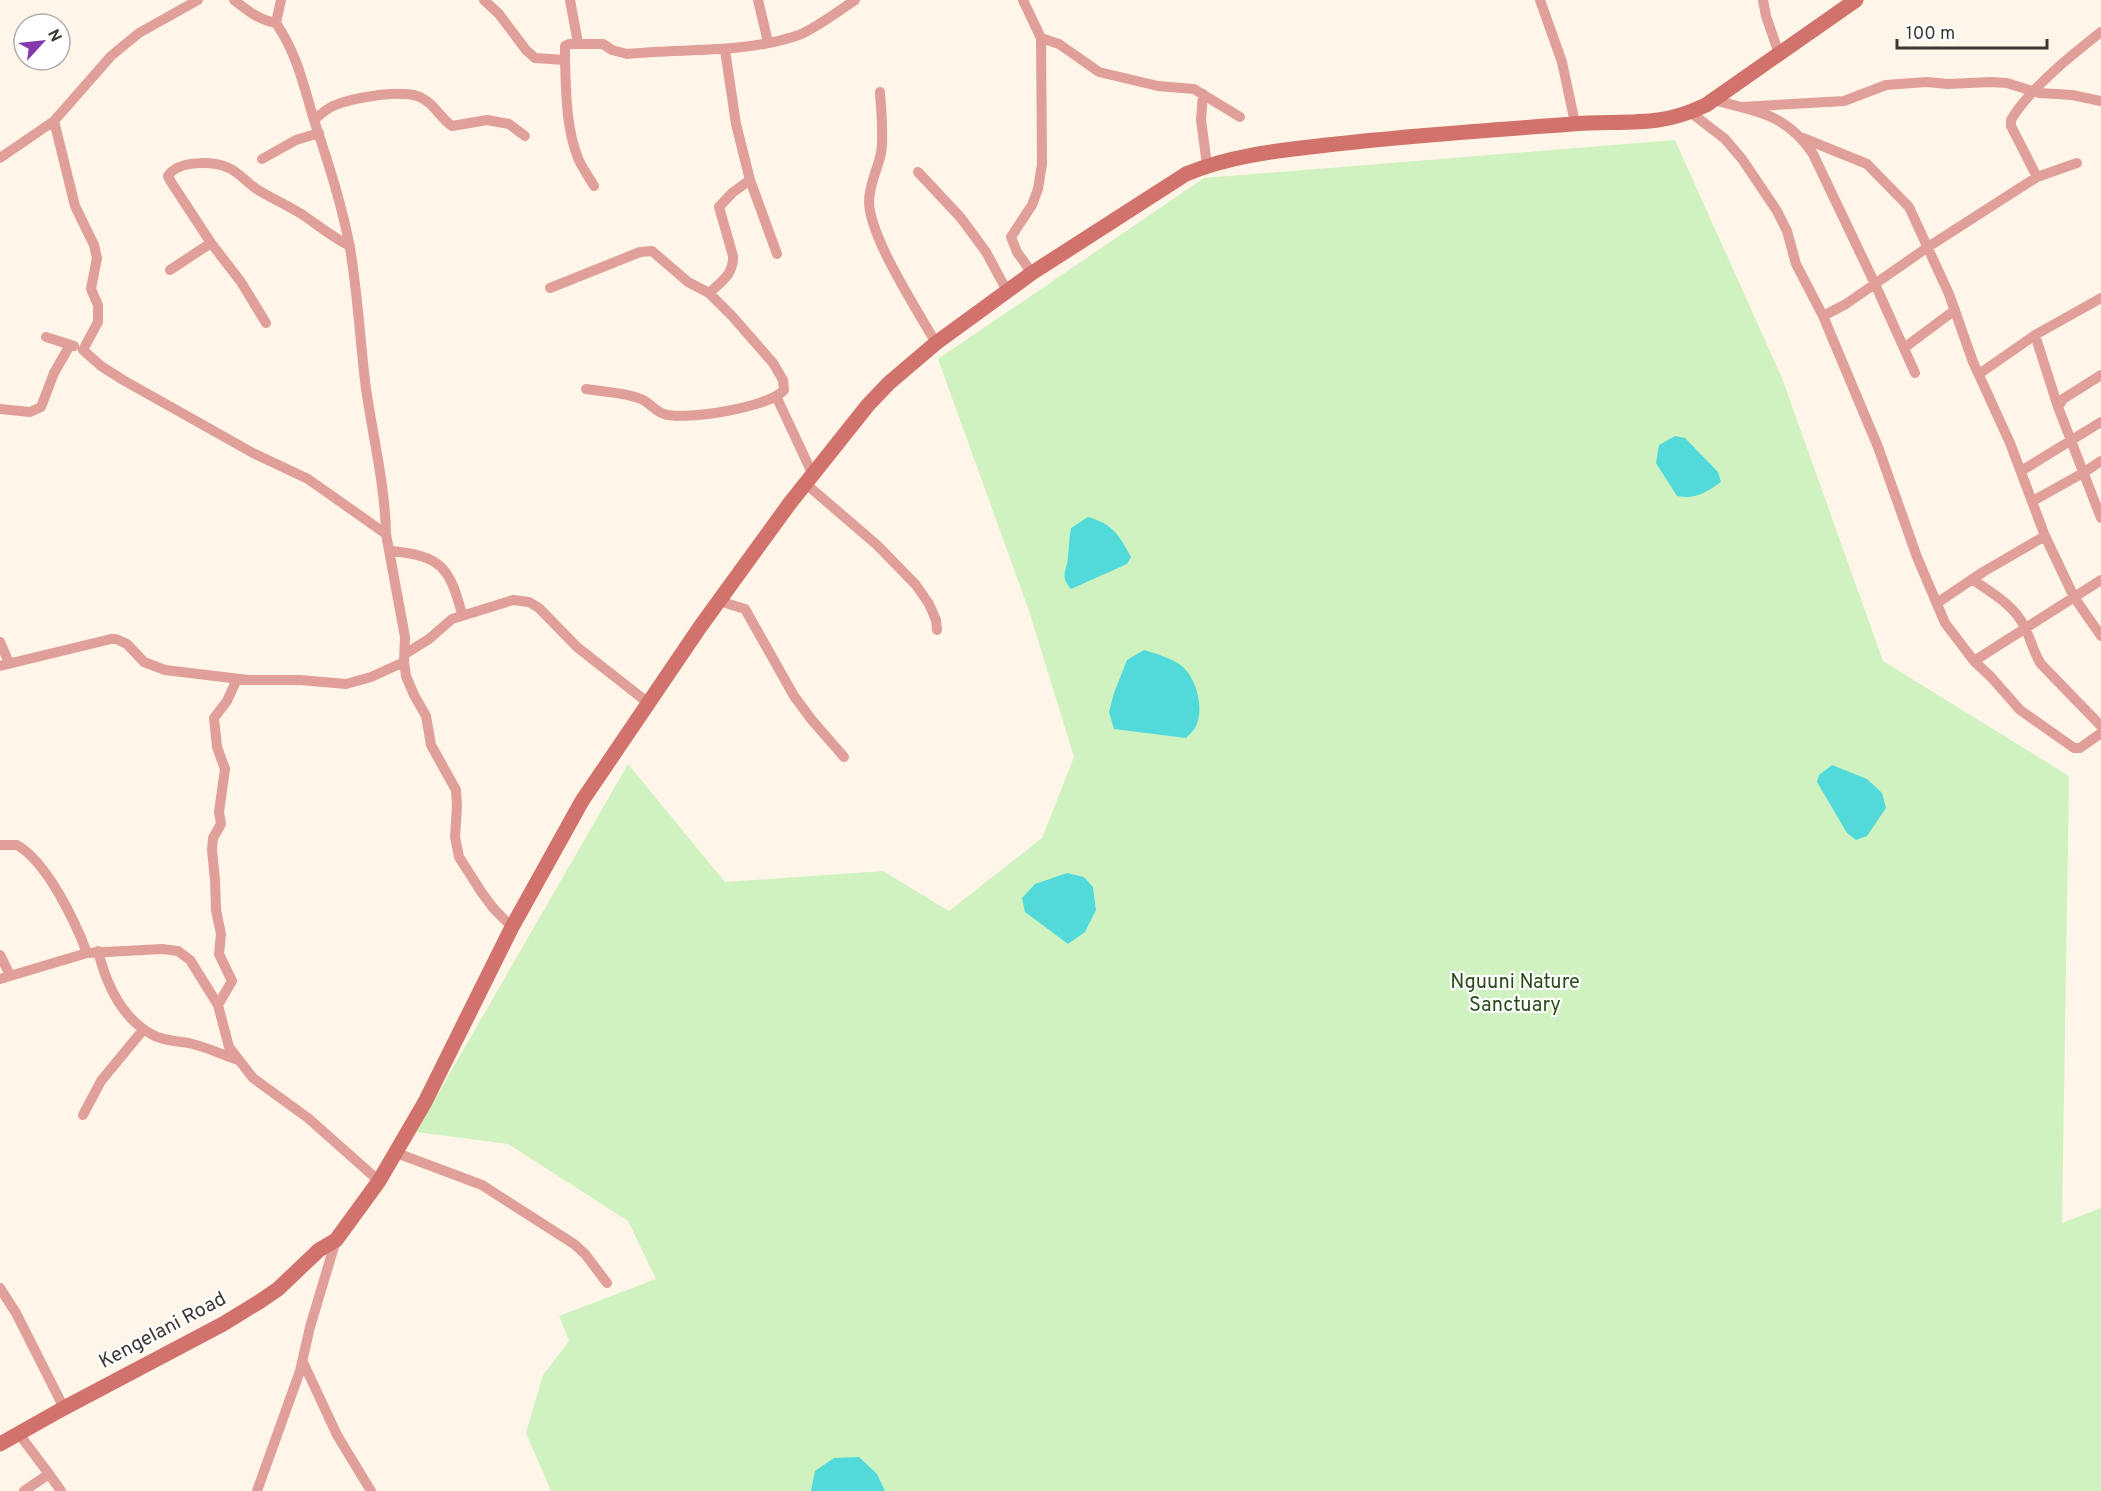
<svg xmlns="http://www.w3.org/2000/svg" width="2101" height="1491" font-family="Overpass,sans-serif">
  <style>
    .green { fill: #d0f2c0 }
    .water { fill: #52dada }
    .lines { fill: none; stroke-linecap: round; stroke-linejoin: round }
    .street { stroke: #e19f99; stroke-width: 10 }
    .secondary { stroke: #d1736c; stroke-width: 15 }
    .labels { text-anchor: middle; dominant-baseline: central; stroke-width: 4.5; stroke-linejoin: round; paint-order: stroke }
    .park-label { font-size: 20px; fill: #2c4d1a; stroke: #fff }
    .street-label { font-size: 20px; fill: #3c3834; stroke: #fff }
  </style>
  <rect width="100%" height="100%" fill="#fff5e9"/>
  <path class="green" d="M 1675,140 L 1782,378 L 1883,661 L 2069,776 L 2062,1223 L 2101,1208 L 2101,1491 L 551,1491 L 526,1433 L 543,1375 L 569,1341 L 559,1316 L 656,1279 L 628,1221 L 508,1144 L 416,1132 L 628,764 L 725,882 L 883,871 L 949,911 L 1042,838 L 1074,757 L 1029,611 L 938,359 L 1204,178 Z"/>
  <path class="water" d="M 1675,436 L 1685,438 L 1718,472 L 1721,482 C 1707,492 1695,500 1677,496 L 1656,463 L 1659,445 Z
    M 1088,517 C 1113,524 1119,535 1131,557 L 1127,564 L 1071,589 C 1059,575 1067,572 1068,557 C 1069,547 1069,538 1071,528 Z
    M 1144,650 C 1157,654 1172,658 1183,667 C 1197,680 1205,710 1195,728 C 1193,731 1189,735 1186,738 L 1114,729 L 1109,712 L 1114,693 L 1127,660 Z
    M 1832,765 L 1867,779 L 1882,793 L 1886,808 L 1867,836 L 1856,840 L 1847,833 L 1817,782 L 1819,775 Z
    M 1067,873 L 1084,877 L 1093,887 L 1096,910 L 1085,932 L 1068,944 L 1025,912 L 1022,898 L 1035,884 Z
    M 859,1457 L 877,1474 L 885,1491 L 811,1491 L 815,1471 L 834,1458 Z"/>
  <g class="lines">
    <path class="street" d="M 234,0 C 248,11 259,20 276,23 C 298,56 303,84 314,120 C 328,162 342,205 350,248 C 358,295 360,342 366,389 C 373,437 385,485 386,534
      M 484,0 L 499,14 L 526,50 L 535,58 L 565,60 L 565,46 L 569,44 L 603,44 L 612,50 L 627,54 C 683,48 741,54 796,36 C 812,31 840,10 855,0
      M 570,0 L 578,43
      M 758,0 L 768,42
      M 1023,0 L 1041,38 L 1042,164 L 1038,189 L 1032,205 L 1011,237 L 1017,252 L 1032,273
      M 1540,0 L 1562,62 L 1575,123
      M 1763,0 L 1766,16 L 1779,54
      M 276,23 L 281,0
      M 1041,38 L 1059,44 L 1099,72 L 1158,86 L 1194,89 L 1240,117
      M 725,50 L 736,124 L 750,180 L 777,254
      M 565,60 C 566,92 566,128 578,158 C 582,168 589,177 594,186
      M 880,92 C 881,109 884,137 881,153 C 878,169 869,184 869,202 C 870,238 917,310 936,343
      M 1203,94 L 1201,120 L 1207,165
      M 1713,100 C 1756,111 1787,114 1813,154 L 1875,284 L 1915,373
      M 1741,107 L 1844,101 L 1886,85 L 1927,82 L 1948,84 L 1991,82 L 2007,83 L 2039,93 L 2072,95 L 2101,101
      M 1690,112 L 1725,139 L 1742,159 L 1777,211 L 1787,231 L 1796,264 L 1823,316 L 1878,447 L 1917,557 L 1945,623 L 1974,661 L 1991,677 L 2020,710 L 2074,748 L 2080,748 L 2101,733
      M 314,120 C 320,115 326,109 333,106 C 351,98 397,90 417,96 C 433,101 439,117 452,126 L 487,120 L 509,124 L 525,136
      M 54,121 L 75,206 L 94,245 L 97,258 L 91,289 L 98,305 L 98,322 L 83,350 L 101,366 L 123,380 L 253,453 L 308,479 L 386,534 L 405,637 L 404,662 L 406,676 L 414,695 L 426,716 L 431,745 L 456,790 L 457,806 L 455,837 L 459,857 L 482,893 L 494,909 L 512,927
      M 1803,138 L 1867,164 L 1909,207 L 1949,294 L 1973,362 L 2010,443 L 2045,536 L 2074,597 L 2101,636
      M 0,158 L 54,121 L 111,56 L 139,33 L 198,0
      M 262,159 L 296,140 L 319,133
      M 918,172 L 961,218 L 986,252 L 1007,291
      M 2037,177 L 2011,126 L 2011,120 C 2029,89 2073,54 2101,32
      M 170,270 L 211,243
      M 550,288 L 640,252 L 652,251 L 688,282 L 709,293 L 732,316 L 773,363 L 783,380 L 784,390 C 770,407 685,421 664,414 C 655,411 649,402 641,399 C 624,392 604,392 586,389
      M 709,293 C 721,282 734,274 733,256 L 719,207 L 732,193 L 750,180
      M 1823,316 L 1846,304 L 1928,247 L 2037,177 L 2077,163
      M 266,323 L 241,282 L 211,243 L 171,182 L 168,176 C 178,160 213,161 229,168 C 240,173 248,184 258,190 C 273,199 289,206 303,215 C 319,226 332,237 350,246
      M 2035,335 L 2058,407 L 2101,518
      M 46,337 L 74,346
      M 1904,348 L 1955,310
      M 1979,374 L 2035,335 L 2101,298
      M 776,396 L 813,475
      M 2058,407 L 2063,399 L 2101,375
      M 0,409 L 30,412 L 41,407 L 54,373 L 70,345
      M 2021,471 L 2101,422
      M 806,484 L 877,545 L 916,585 L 929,604 L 936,620 L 937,630
      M 2033,501 L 2083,473 L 2101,461
      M 391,551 C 441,556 449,566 462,614
      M 1972,579 C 1991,593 2013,604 2024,626 C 2031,639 2033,652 2041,664 L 2101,726
      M 719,601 L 745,609 L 794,696 L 811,719 L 844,757
      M 1937,603 L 1983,572 L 2045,536
      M 0,642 L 9,663
      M 405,654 L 429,639 L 452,619 L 513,600 L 529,602 L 539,608 L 577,647 L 647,702
      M 1974,661 L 2101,580
      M 0,666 L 111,639 L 116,639 L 127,644 L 144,662 L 165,670 L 248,680 L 300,680 L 346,684 L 371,677 L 404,662
      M 0,845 L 17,845 C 47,862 75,921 87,953
      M 98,951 C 106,983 122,1019 153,1035 C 164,1041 177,1041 189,1043 C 206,1047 221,1054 238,1060
      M 0,955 L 10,975
      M 0,979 L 87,953 L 162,949 L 178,951 L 190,960 L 218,1005 L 229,1047 L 253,1078 L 308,1118 L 379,1181
      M 218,1005 L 232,981 L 219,954 L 221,934 L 216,910 L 215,880 L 212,850 L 213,838 L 221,824 L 219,812 L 225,769 L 217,747 L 214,718 L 227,701 L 237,679
      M 83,1115 L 101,1081 L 143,1030
      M 394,1152 L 482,1185 L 499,1196 L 574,1244 L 585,1254 L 607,1283
      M 0,1288 L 16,1313 L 64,1408
      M 303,1362 L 337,1435 L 371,1491
      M 19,1434 L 49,1474
      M 24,1491 L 49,1474 L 61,1491
      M 257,1491 L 300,1371 L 310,1327 L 336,1240"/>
    <path class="secondary" d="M 0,1444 L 64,1408 L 223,1324 L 259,1302 L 278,1289 L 319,1250 L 336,1240 L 379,1181 L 425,1102 L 512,927 L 582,801 L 700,627 L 790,503 L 868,405 L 889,383 L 936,343 L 1032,273 L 1186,174 C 1233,154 1285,150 1336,144 C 1415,135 1493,130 1572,124 C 1600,121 1630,124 1658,120 C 1674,118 1691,112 1706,105 L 1856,0"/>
  </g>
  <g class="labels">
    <g class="park-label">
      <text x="1515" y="983">Nguuni Nature<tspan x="1515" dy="23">Sanctuary</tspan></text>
    </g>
    <g class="street-label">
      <text transform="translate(163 1331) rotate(-28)">Kengelani Road</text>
    </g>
  </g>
  <g transform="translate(42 42) rotate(63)"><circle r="28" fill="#ffffff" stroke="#b1afae" stroke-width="1.5"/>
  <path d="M0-4.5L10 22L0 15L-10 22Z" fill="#843aac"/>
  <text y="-9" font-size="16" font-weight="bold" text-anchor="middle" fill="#3c3834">N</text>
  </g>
  <path d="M1897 39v9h150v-9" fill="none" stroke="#3c3834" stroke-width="3"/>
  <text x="1906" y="39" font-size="18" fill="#3c3834" stroke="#ffffff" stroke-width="4.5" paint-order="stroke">100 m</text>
</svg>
